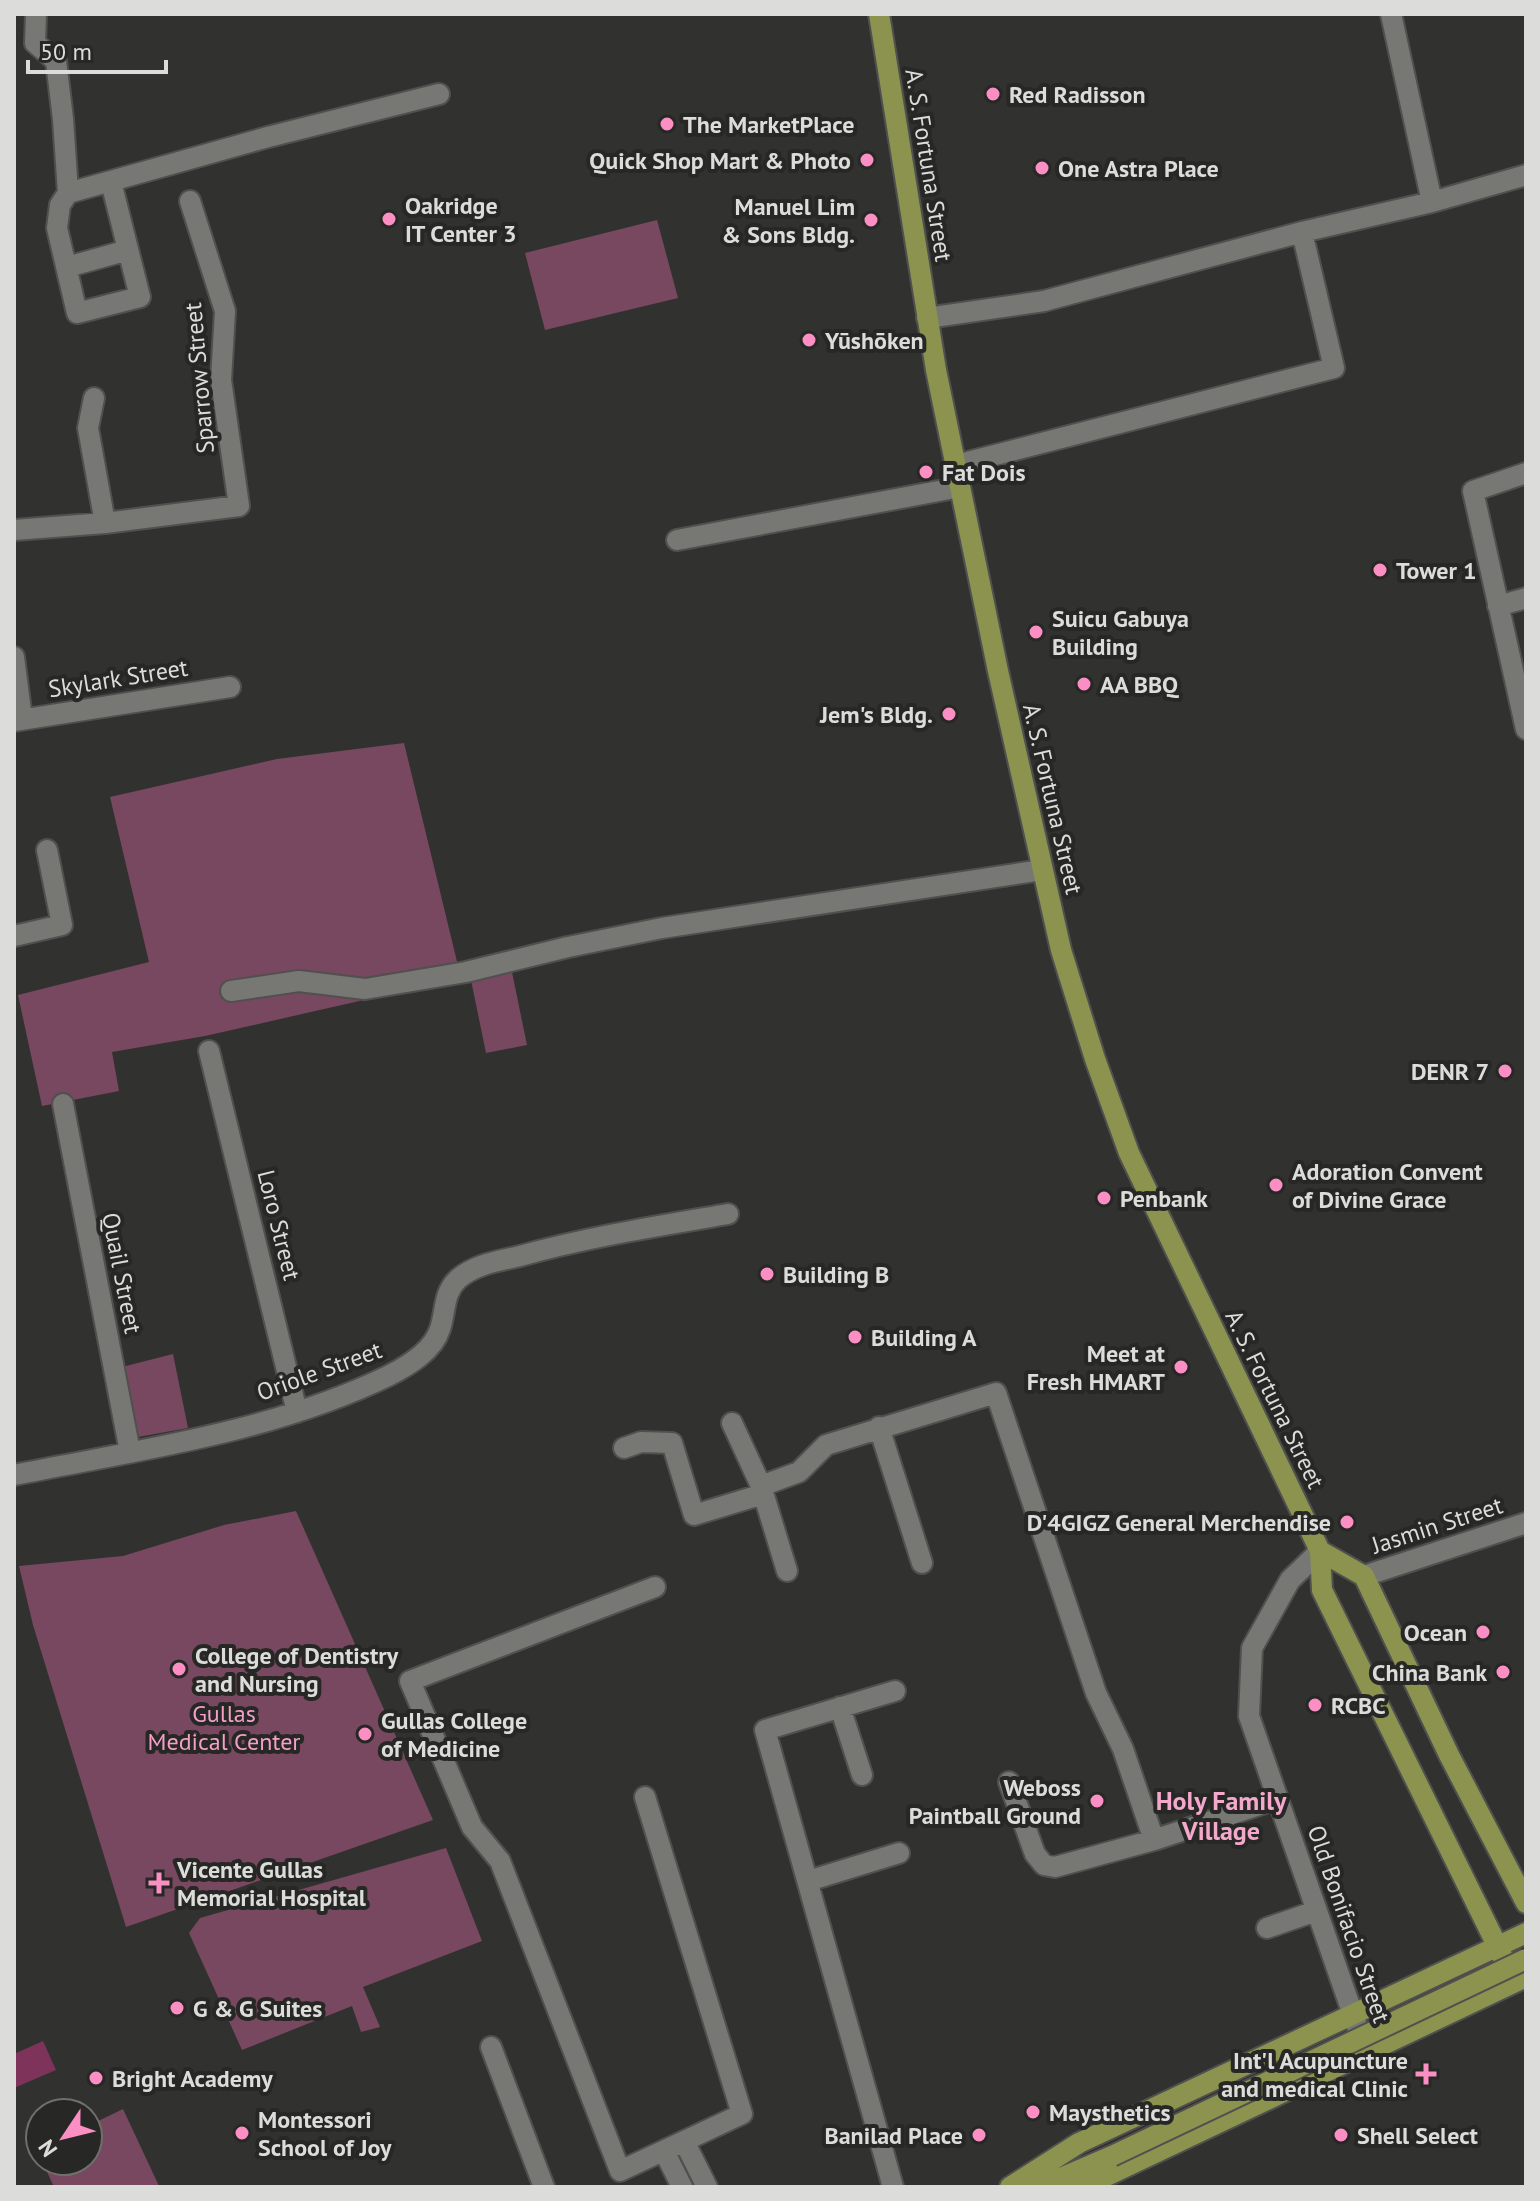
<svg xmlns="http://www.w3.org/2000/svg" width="1540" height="2201" font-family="'PT Sans',sans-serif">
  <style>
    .green { fill: #77485f }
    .water { fill: #7d335a }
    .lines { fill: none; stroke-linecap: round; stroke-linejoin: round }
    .minor-casing { stroke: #50504e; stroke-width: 24 }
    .major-casing { stroke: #50504e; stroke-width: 24 }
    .minor { stroke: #777874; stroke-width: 20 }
    .major { stroke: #8b934e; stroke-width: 20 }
    .major-bridge-casing { stroke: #50504e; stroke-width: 24; stroke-linecap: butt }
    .major-bridge { stroke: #8b934e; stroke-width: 20 }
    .poi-dot { fill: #fb8fc4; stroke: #272825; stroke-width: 3 }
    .labels { text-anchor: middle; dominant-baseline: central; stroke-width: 8; stroke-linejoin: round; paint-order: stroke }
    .poi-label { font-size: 24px; font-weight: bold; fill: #dcdcda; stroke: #272825; text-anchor: start }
    .street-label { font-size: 24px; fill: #dcdcda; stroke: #272825 }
    .park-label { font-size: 24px; fill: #f59fc8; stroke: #272825 }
    .neighbourhood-label { font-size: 26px; font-weight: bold; fill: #f4a8cb; stroke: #272825 }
  </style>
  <rect width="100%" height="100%" fill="#31322f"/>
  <path class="green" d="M 657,220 L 678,298 L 545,330 L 525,253 Z
    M 404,743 L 461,978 L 205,1036 L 112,1052 L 119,1091 L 42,1106 L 18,995 L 149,962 L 110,797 L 277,759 Z
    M 512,972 L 527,1045 L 486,1053 L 471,980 Z
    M 173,1354 L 188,1428 L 138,1437 L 132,1431 L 122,1367 Z
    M 296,1511 L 433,1820 L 126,1927 L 33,1625 L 19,1566 L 123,1556 L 224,1525 Z
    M 446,1848 L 482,1941 L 363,1987 L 380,2027 L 361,2032 L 352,2006 L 242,2050 L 189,1933 L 200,1918 Z
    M 123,2109 L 159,2186 L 54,2187 L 42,2161 L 88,2161 L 88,2126 Z"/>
  <path class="water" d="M 43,2041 L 56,2070 L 14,2088 L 14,2054 Z"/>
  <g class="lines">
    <g class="minor-casing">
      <path id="minor" d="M 36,14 L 35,43 L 56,61 L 63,119 L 68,193 L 60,205 L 57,228 L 77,313 L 140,297 L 111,182
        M 1391,14 L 1432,202
        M 68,193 L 268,137 L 439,94
        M 67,267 L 128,250
        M 927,318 L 1044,301 L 1302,232 L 1432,202 L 1526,175
        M 94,398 L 88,428 L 105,523
        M 956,465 L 1334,368 L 1302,232
        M 1526,473 L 1473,491 L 1526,729
        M 14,530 L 105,523 L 239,506 L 221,380 L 225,311 L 190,201
        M 677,540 L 960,487
        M 1498,606 L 1526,598
        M 14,657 L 22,719
        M 14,721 L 230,687
        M 14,936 L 62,925 L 47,850
        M 231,991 L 299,981 L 365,989 L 466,972 L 568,947 L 662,928 L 1042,870
        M 209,1051 L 297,1412
        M 63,1104 L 130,1452
        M 732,1423 L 761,1486 L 787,1571
        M 879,1427 L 922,1563
        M 624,1448 L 641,1442 L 672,1443 L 694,1515 L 763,1494
        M 14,1475 C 139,1450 272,1432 388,1376 C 408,1366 433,1351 440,1329 C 446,1311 443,1293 458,1279 C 475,1264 499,1261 520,1256 C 588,1237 658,1226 728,1214
        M 761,1486 L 799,1472 L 826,1445 L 996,1393 L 1096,1693 L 1123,1749 L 1154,1840
        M 1320,1551 L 1290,1580 L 1252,1648 L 1249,1716 L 1366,2052
        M 1364,1576 L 1526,1523
        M 840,1707 L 862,1775
        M 1009,1782 L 1035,1854 L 1044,1865 L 1055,1867 L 1154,1840 L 1277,1799
        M 645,1797 L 742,2114 L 620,2171 L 500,1861 L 472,1827 L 410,1681 L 655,1587
        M 808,1881 L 899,1853
        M 1267,1928 L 1316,1911
        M 491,2047 L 544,2187
        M 684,2141 L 707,2187
        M 664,2151 L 682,2187
        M 893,2187 L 765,1730 L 895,1691"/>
    </g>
    <g class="major-casing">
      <path id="major" d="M 879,14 L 936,370 L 998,671 L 1061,950 L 1095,1059 L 1129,1153 L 1320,1551 L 1322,1590 L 1515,1982
        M 1320,1551 L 1364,1576 L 1449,1755 L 1526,1903
        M 1010,2187 L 1079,2143 L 1526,1933
        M 1040,2187 L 1112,2156
        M 1077,2187 L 1098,2180 L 1526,1977"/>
    </g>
    <use href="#minor" class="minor"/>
    <use href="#major" class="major"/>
    <g class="major-bridge-casing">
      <path id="major-bridge" d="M 1112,2156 L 1526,1959"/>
    </g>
    <use href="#major-bridge" class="major-bridge"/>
  </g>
  <g class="poi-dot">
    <circle cx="993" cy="94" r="8"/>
    <circle cx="667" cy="124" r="8"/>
    <circle cx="867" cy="160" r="8"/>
    <circle cx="1042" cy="168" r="8"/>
    <circle cx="389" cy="219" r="8"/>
    <circle cx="871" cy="220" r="8"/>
    <circle cx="809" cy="340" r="8"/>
    <circle cx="926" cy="472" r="8"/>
    <circle cx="1380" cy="570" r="8"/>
    <circle cx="1036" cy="632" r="8"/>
    <circle cx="1084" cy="684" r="8"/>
    <circle cx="949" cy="714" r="8"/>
    <circle cx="1505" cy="1071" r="8"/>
    <circle cx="1276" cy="1185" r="8"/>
    <circle cx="1104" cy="1198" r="8"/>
    <circle cx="767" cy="1274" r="8"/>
    <circle cx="855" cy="1337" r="8"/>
    <circle cx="1181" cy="1367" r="8"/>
    <circle cx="1347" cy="1522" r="8"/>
    <circle cx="1483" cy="1632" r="8"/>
    <circle cx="179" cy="1669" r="8"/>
    <circle cx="1503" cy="1672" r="8"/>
    <circle cx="1315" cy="1705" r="8"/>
    <circle cx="365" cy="1734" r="8"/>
    <circle cx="1097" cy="1801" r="8"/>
    <path d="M155 1871h8v8h8v8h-8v8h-8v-8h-8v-8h8z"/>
    <circle cx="177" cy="2008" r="8"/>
    <path d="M1422 2062h8v8h8v8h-8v8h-8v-8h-8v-8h8z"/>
    <circle cx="96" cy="2078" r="8"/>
    <circle cx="1033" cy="2112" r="8"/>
    <circle cx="242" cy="2133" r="8"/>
    <circle cx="979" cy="2135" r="8"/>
    <circle cx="1341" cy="2135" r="8"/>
  </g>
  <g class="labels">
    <g class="poi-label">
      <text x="1009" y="94">Red Radisson</text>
      <text x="683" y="124">The MarketPlace</text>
      <text x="851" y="160" text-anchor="end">Quick Shop Mart &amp; Photo</text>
      <text x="1058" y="168">One Astra Place</text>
      <text x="405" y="205">Oakridge<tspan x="405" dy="28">IT Center 3</tspan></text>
      <text x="855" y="206" text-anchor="end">Manuel Lim<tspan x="855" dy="28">&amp; Sons Bldg.</tspan></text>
      <text x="825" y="340">Yūshōken</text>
      <text x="942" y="472">Fat Dois</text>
      <text x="1396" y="570">Tower 1</text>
      <text x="1052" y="618">Suicu Gabuya<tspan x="1052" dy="28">Building</tspan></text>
      <text x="1100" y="684">AA BBQ</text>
      <text x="933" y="714" text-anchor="end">Jem's Bldg.</text>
      <text x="1489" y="1071" text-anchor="end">DENR 7</text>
      <text x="1292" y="1171">Adoration Convent<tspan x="1292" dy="28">of Divine Grace</tspan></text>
      <text x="1120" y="1198">Penbank</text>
      <text x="783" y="1274">Building B</text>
      <text x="871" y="1337">Building A</text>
      <text x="1165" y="1353" text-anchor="end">Meet at<tspan x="1165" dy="28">Fresh HMART</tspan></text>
      <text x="1331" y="1522" text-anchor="end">D'4GIGZ General Merchendise</text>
      <text x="1467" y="1632" text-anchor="end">Ocean</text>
      <text x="195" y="1655">College of Dentistry<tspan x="195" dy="28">and Nursing</tspan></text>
      <text x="1487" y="1672" text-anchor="end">China Bank</text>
      <text x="1331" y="1705">RCBC</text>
      <text x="381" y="1720">Gullas College<tspan x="381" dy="28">of Medicine</tspan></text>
      <text x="1081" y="1787" text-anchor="end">Weboss<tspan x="1081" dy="28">Paintball Ground</tspan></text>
      <text x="177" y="1869">Vicente Gullas<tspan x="177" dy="28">Memorial Hospital</tspan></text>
      <text x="193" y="2008">G &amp; G Suites</text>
      <text x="1408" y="2060" text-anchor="end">Int'l Acupuncture<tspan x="1408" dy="28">and medical Clinic</tspan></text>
      <text x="112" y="2078">Bright Academy</text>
      <text x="1049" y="2112">Maysthetics</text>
      <text x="258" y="2119">Montessori<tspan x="258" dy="28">School of Joy</tspan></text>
      <text x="963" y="2135" text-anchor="end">Banilad Place</text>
      <text x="1357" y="2135">Shell Select</text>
    </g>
    <g class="street-label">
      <text transform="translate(929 165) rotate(81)">A. S. Fortuna Street</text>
      <text transform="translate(199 378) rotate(-95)">Sparrow Street</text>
      <text transform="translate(118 678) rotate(-9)">Skylark Street</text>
      <text transform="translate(1053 799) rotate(77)">A. S. Fortuna Street</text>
      <text transform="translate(279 1225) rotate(76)">Loro Street</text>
      <text transform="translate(122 1273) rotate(79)">Quail Street</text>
      <text transform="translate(319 1371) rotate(-20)">Oriole Street</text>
      <text transform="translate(1275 1399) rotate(64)">A. S. Fortuna Street</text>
      <text transform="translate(1437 1525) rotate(-18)">Jasmin Street</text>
      <text transform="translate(1349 1924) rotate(71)">Old Bonifacio Street</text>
    </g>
    <g class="park-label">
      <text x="224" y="1713">Gullas<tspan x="224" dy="28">Medical Center</tspan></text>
    </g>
    <g class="neighbourhood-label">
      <text x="1221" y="1800">Holy Family<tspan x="1221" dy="30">Village</tspan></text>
    </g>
  </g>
  <rect width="1540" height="2201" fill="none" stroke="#dcdcda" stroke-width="32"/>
  <g transform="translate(64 2137) rotate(235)"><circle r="38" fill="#272825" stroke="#6f706d" stroke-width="2"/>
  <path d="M0-6L14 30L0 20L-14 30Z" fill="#fb8fc4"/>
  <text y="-12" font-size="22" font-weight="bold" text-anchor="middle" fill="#dcdcda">N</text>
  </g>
  <path d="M28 60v12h138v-12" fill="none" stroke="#dcdcda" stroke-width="4"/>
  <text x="40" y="60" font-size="24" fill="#dcdcda" stroke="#272825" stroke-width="6" paint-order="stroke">50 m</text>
</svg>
